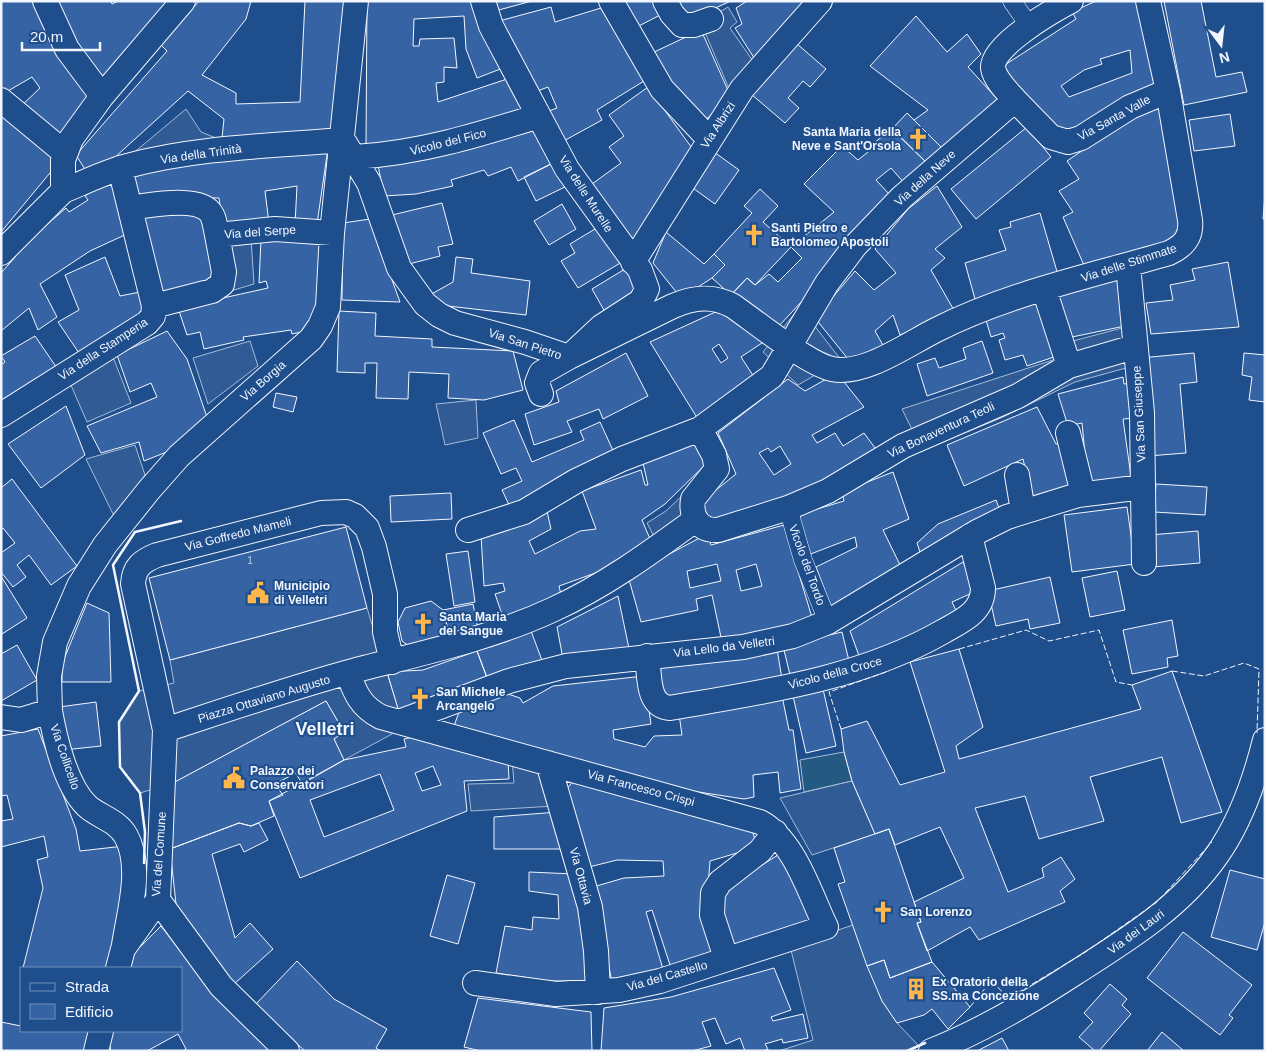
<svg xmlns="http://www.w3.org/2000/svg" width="1266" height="1052" font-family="Helvetica,sans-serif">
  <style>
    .green { fill: #245a82; stroke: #a8bbd7 }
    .parking { fill: #305b95; stroke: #a8bbd7 }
    .building { fill: #3563a3; stroke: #f2f6ff; fill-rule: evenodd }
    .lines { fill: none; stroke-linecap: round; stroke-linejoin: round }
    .pedestrian-casing { stroke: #f2f6ff; stroke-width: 19 }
    .minor-casing { stroke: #f2f6ff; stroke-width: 26 }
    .pedestrian { stroke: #1f4e8c; stroke-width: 18 }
    .minor { stroke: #1f4e8c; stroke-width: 24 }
    .fence { stroke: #f2f6ff; stroke-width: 1; stroke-dasharray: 6 2.5; stroke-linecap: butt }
    .wall { stroke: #f2f6ff; stroke-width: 2.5 }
    .labels { text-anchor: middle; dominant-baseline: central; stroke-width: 4; stroke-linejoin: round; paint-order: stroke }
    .number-label { font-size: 10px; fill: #c3d1e8 }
    .street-label { font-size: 12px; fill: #f2f6ff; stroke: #1f4e8c }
    .poi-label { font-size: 12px; font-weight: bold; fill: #f2f6ff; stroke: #1f4e8c; text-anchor: start }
    .district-label { font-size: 18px; font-weight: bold; fill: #f2f6ff; stroke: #1f4e8c }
  </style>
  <rect width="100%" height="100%" fill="#1f4e8c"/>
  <path class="green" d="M 844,752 L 852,781 L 804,792 L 800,760 Z"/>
  <path class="parking" d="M 728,7 L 737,22 L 730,28 L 755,64 L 730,91 L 701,23 Z
    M 186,109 L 201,132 L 216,138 L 125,160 Z
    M 251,238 L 254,284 L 224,293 L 212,241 Z
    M 800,307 L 841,360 L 798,385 L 763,352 Z
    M 1122,328 L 1126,368 L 1075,382 L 1001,418 L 922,450 L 902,409 L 1053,360 L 1069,342 Z
    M 250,341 L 258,366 L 208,404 L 193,358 Z
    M 113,357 L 131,403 L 87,422 L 70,383 Z
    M 476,400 L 478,438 L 445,445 L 436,404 Z
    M 135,445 L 145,475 L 114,516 L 86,459 Z
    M 689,489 L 701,531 L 662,552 L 647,523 L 666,511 Z
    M 367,608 L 400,715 L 392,734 L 344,760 L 334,739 L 344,732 L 326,701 L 173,783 L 140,793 L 120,767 L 119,722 L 139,691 L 174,683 L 170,660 Z
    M 512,759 L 542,765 L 555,806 L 471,811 L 468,784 L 514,783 Z
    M 852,781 L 875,834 L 812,855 L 780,798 Z
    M 853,925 L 882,1001 L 897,1023 L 919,1046 L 907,1051 L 779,1051 L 813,1040 L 790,946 Z"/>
  <path class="building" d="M 1,1 L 38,1 L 94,98 L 60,144 L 18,109 L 40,88 L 32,77 L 1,95 Z
    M 50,1 L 111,1 L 112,4 L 118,1 L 176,1 L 102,83 Z
    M 199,1 L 251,1 L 246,19 L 202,75 L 236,93 L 236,104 L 300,102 L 305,1 L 348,1 L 332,132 L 222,138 L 224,119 L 188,91 L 113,159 L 86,171 L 76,155 L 167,51 L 161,45 Z
    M 367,1 L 479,1 L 503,68 L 477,78 L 466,49 L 464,16 L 414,19 L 413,46 L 419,46 L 420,39 L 454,38 L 457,68 L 444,67 L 444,82 L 436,83 L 438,102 L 513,77 L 526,114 L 419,144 L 366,145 Z
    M 493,1 L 532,1 L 495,11 Z
    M 618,1 L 658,1 L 664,13 L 633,29 Z
    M 675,1 L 731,1 L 686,21 Z
    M 747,1 L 810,1 L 756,61 L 735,28 L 742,24 L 736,8 Z
    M 1096,1 L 1140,1 L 1163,86 L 1061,138 L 1000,68 L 1076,19 L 1072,12 ZM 1130,50 L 1132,73 L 1069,97 L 1061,86 L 1084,70 L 1102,64 L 1100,59 Z
    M 1164,1 L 1201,1 L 1216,77 L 1242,72 L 1247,92 L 1184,105 Z
    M 551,7 L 555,22 L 601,8 L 644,81 L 597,110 L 602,120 L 560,143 L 544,113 L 557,108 L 548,87 L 532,93 L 499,21 Z
    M 916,16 L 947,52 L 967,34 L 981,54 L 968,67 L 999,101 L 943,149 L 914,120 L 928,110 L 870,66 Z
    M 701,30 L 731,97 L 702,123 L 673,92 L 652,53 Z
    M 796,43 L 826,69 L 810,87 L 803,81 L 788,98 L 799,108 L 785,123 L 751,94 Z
    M 648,87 L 694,151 L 636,246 L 592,184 L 621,163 L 609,147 L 624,136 L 609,115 Z
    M 1162,103 L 1185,235 L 1086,270 L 1063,217 L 1073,212 L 1059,191 L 1079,179 L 1067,161 L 1146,107 Z
    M 1,110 L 59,162 L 1,232 Z
    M 907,113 L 943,149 L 928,164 L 892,129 Z
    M 1230,114 L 1235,146 L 1194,151 L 1189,120 Z
    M 531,126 L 557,161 L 518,181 L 511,167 L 488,176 L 484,170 L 451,180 L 453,186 L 416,194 L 384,196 L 378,165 Z
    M 1027,127 L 1051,157 L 976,219 L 951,189 Z
    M 892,129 L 928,164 L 905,184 L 891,168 L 876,180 L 891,196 L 828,273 L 778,327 L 731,295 L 747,278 L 755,285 L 769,274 L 778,282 L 802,258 L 791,247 L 834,212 L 804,184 L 842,146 L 858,160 L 868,152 L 866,149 Z
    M 328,148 L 317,224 L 295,224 L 297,186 L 265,191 L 269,223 L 223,226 L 219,198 L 166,197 L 134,202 L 127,174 L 225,154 Z
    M 714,152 L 739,170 L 715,204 L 690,186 Z
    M 557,161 L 569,185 L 536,201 L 524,177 Z
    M 116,181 L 129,233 L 90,251 L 40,284 L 57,317 L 38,330 L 29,308 L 1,331 L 1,273 L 16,256 L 13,254 L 66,208 L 69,212 L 88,200 L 85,196 L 103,184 Z
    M 937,186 L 962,227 L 935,249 L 945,258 L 931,270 L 955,312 L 900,335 L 893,315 L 875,331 L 884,347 L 852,364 L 815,318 L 855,271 L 874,290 L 896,273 L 875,249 L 908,209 Z
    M 760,189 L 778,206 L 763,222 L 791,247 L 755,285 L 747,278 L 731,295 L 712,278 L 725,265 L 714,254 L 752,213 L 744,206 Z
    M 1265,195 L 1265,219 L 1263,219 Z
    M 442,203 L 453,244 L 438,247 L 440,256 L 405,265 L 392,215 Z
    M 562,204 L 576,229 L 549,245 L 534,221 Z
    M 136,213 L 204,213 L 219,283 L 156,300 Z
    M 1040,213 L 1058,275 L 975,299 L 965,263 L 1006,250 L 999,230 L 1011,227 L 1010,222 Z
    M 370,219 L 400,302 L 342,300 L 343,223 Z
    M 600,226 L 622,262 L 578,288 L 561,261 L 575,253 L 570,244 Z
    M 666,232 L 704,264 L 714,254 L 725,265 L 712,278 L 681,298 L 653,263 Z
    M 261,239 L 328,243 L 315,329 L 292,334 L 291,330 L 243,337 L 244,340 L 204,349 L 200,332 L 187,335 L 178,308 L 268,288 L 266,281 L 259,283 Z
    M 105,257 L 120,296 L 145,291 L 149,315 L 81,356 L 58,322 L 79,310 L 65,275 Z
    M 456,257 L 473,259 L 471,273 L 530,281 L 526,315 L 439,305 L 428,296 L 453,282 Z
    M 1228,262 L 1239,327 L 1151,334 L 1146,303 L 1173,300 L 1170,285 L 1195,280 L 1192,269 Z
    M 625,269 L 639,292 L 605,312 L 592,289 Z
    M 1120,277 L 1125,326 L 1072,337 L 1054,294 Z
    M 1037,303 L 1054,357 L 1027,366 L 1023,355 L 1005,360 L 999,340 L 1005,338 L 1003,333 L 991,337 L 986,320 Z
    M 722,309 L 765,341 L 741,357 L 756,380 L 701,424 L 650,342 ZM 719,344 L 728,358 L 721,363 L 712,349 Z
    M 339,311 L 376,313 L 375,336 L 432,339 L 432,347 L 513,351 L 523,390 L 484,400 L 448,398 L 449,374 L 409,372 L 408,399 L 376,398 L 377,363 L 365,363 L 365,373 L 337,372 Z
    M 167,331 L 187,359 L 208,420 L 179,447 L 144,461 L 139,442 L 101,453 L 87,426 L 157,397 L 151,383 L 130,392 L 117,355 Z
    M 35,336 L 59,371 L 1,410 L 1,365 L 5,362 L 1,356 Z
    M 982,341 L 993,373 L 927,396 L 917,364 L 935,358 L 939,368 L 966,359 L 963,348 Z
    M 626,353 L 648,396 L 603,419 L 599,409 L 567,421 L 572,432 L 534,445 L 525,414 L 559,402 L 556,391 Z
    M 1194,353 L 1197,382 L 1180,384 L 1186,453 L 1148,456 L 1140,358 Z
    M 1244,353 L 1265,355 L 1265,402 L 1249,400 L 1252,377 L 1242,375 Z
    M 837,373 L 864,407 L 812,435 L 817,443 L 835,433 L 843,446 L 864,433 L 878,452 L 836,479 L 710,526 L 701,502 L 736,474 L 718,433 L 788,379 L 805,391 ZM 780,446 L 791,464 L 774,475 L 759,453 L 768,448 L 771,452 Z
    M 1123,377 L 1124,384 L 1134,383 L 1137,418 L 1123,419 L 1132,484 L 1088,487 L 1082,423 L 1068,426 L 1058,394 Z
    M 276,393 L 297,397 L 293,412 L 273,407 Z
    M 66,406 L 85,455 L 41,488 L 8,444 Z
    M 1037,407 L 1056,444 L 1064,442 L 1078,489 L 1033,502 L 1023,459 L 964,486 L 947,445 Z
    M 514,420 L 532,462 L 584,440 L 580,431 L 600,422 L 616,457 L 511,509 L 502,490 L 522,481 L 516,468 L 501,474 L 483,433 Z
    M 700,438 L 710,460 L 665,504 L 642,520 L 653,546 L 601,571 L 559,586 L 562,599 L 504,620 L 495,594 L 505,591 L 503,583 L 484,586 L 481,535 L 525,524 L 547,511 L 551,529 L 529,541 L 535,554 L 580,531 L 596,529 L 582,491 L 641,470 L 645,485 L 648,485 L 643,463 Z
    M 893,472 L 909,519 L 883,530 L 902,569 L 832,609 L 816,567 L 857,547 L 855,537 L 808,555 L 797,515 L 844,501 L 842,492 Z
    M 12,479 L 77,566 L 51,585 L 29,555 L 17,565 L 26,577 L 13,587 L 1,572 L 1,553 L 15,543 L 3,528 L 1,529 L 1,488 Z
    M 1156,484 L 1207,487 L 1205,515 L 1154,512 Z
    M 451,493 L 452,519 L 391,522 L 390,496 Z
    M 996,500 L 1002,516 L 921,555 L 917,543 L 938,524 Z
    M 1127,507 L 1135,564 L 1072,572 L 1064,515 Z
    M 784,525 L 814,624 L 722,642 L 712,595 L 696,599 L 698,610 L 641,622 L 628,576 L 707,534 L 711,545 ZM 717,564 L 721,581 L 690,588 L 687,571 ZM 756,564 L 762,586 L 741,591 L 736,570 Z
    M 346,527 L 367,608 L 170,660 L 149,578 Z
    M 1198,531 L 1200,563 L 1152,567 L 1149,535 Z
    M 468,551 L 475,602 L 454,606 L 446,554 Z
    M 963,562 L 973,583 L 972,593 L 952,602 L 959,617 L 862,664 L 850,631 Z
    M 1117,571 L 1125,610 L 1090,617 L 1082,578 Z
    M 1,576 L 27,618 L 2,634 L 1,633 Z
    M 1050,577 L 1060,623 L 1030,629 L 1028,619 L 996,626 L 988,591 Z
    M 618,596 L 630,653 L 563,659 L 557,627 Z
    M 431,601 L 443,610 L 447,626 L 442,643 L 416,651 L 402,641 L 398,622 L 405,608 Z
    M 87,603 L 109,613 L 111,682 L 62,682 L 62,664 Z
    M 473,604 L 479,633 L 442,643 L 447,626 L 443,610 Z
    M 1172,620 L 1178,656 L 1167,658 L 1168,667 L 1132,674 L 1123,630 Z
    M 531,631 L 543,663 L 489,683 L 477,651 Z
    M 842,632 L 850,665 L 791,679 L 783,646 Z
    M 17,645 L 37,680 L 1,701 L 1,654 Z
    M 777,649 L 783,685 L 663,705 L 657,668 Z
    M 959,649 L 983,727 L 956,746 L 959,759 L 1141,709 L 1132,685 L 1172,671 L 1222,812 L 1181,823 L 1162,757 L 1090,777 L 1104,821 L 1039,839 L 1025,796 L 975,808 L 1008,892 L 1044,877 L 1042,868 L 1061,857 L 1075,879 L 1060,891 L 1065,902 L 979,940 L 970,927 L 927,951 L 917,923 L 921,922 L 914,902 L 964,878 L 940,827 L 895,845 L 889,829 L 875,834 L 852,781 L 844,752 L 841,729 L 867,721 L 900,785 L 945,772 L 910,662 Z
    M 477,651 L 489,683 L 400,715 L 387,672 L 423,670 Z
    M 644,676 L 651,724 L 613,730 L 614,739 L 645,747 L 654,736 L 682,735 L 679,714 L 782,696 L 789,730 L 793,730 L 801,789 L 780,793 L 778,772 L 753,775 L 754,797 L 744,799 L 653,785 L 454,726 L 459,712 L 505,693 L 520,698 L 523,703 L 553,686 Z
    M 823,689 L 836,746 L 806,753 L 793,696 Z
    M 326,701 L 344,732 L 334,739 L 344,760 L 302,784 L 296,773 L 275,784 L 283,795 L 269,801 L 274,816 L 251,826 L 239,823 L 170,849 L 173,783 Z
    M 96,702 L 101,746 L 64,750 L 59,707 Z
    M 38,729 L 76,829 L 80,851 L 124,846 L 129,869 L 110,968 L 23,968 L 43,888 L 37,860 L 48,857 L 44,836 L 1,847 L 1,821 L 13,819 L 7,795 L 1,796 L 1,736 Z
    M 413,737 L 508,761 L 509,779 L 464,781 L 467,811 L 300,878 L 269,801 L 344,760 L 406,747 L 404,739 ZM 433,766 L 441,785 L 422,791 L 415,773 ZM 380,774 L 394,810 L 324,837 L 310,800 Z
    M 575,779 L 751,826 L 757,847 L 710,861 L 708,887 L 719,956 L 672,971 L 652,910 L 646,912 L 665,976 L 613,987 L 593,887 L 624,878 L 664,876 L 663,861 L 617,860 L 589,867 L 565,791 Z
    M 558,812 L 569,849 L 494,849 L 494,817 Z
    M 239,823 L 251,826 L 259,823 L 268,840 L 244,852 L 240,844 L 212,854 L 235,938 L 250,923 L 273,949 L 233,985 L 178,922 L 170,849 Z
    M 889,829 L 921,922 L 917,923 L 932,962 L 890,978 L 884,960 L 867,966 L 838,884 L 845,882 L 834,848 Z
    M 778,855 L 799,884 L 819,925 L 732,950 L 720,909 L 727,887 Z
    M 1230,870 L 1265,879 L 1265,922 L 1257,950 L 1211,937 Z
    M 529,872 L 574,874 L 590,981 L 549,981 L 496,973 L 505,926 L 532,930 L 533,917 L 559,919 L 558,895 L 529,891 Z
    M 447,875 L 475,883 L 458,944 L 430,936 Z
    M 161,926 L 221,1003 L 279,1051 L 183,1051 L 186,1049 L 178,1034 L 147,1051 L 111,1051 L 109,1043 L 111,1031 L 181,1031 L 181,968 L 124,968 L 125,962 Z
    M 1183,932 L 1252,985 L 1229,1015 L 1233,1018 L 1220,1035 L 1147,978 Z
    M 884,960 L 890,978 L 932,962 L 970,1007 L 948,1029 L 932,1009 L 924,1015 L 897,1023 L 882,1001 L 867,966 Z
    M 297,961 L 334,999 L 387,1029 L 376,1048 L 381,1051 L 305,1051 L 254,1006 Z
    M 774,968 L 791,1010 L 771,1017 L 773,1021 L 803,1014 L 808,1038 L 783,1043 L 782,1039 L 765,1044 L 768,1049 L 763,1051 L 745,1051 L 740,1038 L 726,1044 L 715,1018 L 702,1022 L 711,1046 L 692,1051 L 601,1051 L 604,1008 L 671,997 Z
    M 1110,984 L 1127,999 L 1122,1005 L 1131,1014 L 1099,1051 L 1095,1051 L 1079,1037 L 1093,1022 L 1084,1013 Z
    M 478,998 L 591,1012 L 592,1051 L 481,1051 L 464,1047 Z
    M 1,1022 L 21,1026 L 21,1031 L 96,1031 L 89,1051 L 1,1051 Z
    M 1162,1032 L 1184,1051 L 1147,1051 Z
    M 1002,1038 L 1009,1051 L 977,1051 Z"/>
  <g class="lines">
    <g class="pedestrian-casing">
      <path id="pedestrian" d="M 1012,1 L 1030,27
        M 788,508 L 803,560 L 828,622"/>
    </g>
    <g class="minor-casing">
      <path id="minor" d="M 45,1 L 67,49 L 102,96
        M 483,1 L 491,26 L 567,169 L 640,270 L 647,289 L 641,301 L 601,327 L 569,357 L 541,373 L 537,383 L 541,394
        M 611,1 L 662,89 L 709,139
        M 665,1 L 672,14 L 682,25 L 694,25 L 711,19
        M 1071,1 C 1052,11 991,46 993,68 C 995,80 1007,91 1015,100 L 902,197 L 855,246 L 827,283 L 772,376 L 700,429 L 714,455 L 717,469 L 693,499 C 690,518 700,531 718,530 L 788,508 L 828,491 L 903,446 L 1018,396 L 1069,366 L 1134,347
        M 1,100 L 65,153
        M 1015,100 L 1051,137 L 1068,142 L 1081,138 L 1130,107 L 1168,91
        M 355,157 C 420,153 478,135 539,116
        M 63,191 C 85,182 105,172 127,166 C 197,147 272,146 343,140 L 369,183 L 399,268 L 425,304 L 439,315 L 455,323 L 525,342 L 569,357 L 673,306 C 694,297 713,295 733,306 C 756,322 808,364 832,369 C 864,376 908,344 936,330 C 1009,293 1091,276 1169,253 C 1184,246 1192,237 1190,220 L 1168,91 L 1148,1
        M 130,208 C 148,205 193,197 208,210 C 215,216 215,227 217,235 L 275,229 L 332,233
        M 1,253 L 63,191 L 63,160 L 71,139 L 102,96 L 183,1
        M 633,262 L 742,89 L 820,1
        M 1128,265 L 1142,413 L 1144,563
        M 1044,289 L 1069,366
        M 154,306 L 212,291 L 222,284 L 224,272 L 217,235
        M 1,415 L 147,323 L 153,316 L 154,306 L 120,168
        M 1068,433 L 1083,494
        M 1017,475 L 1023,511
        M 468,530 L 524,512 L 576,481 L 622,459 L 700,429
        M 647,656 C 650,674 646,706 670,708 C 763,692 861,679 944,631 C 962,621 983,612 983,588 L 970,536
        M 348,673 C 355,693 361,707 381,717 L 760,822 C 794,840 810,894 826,927 L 660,981 L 619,990 L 556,994 L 475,983
        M 50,711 L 49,676 L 55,642 L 79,586 L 105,545 L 149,490 L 179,456 L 311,339 L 320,326 L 328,307 L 332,233 L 356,1
        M 1,717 L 21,720 L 50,711 C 55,739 66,786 87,806 C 99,817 117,820 126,836 C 143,867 129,912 124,945
        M 399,722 L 509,681 L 566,666 L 743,647 L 793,636 L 828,622 L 977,532 L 1007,517 L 1078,495 L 1143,487
        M 165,730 C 226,710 287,689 349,672 C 417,654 487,640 552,610 C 603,587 650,553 695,520
        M 548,763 L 590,907 L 596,951 L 598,992
        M 158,900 L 221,986 L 287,1051
        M 726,958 L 712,915 L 713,893 L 720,882 L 760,851 L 775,832
        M 118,968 L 123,949 L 158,900 L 165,730 L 133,584 C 134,567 142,561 157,555 L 321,513 L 346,512 L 355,516 L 367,528 L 374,547 L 385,594 L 385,632 L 392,662
        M 96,1051 L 101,1031
        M 931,1051 C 982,1031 1029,1003 1075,973 C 1127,940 1181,907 1217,855 C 1241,821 1255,780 1265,740"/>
    </g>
    <use href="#pedestrian" class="pedestrian"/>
    <use href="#minor" class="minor"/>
    <path class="fence" d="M 959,649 L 1026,630 L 1049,641 L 1099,630 L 1116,682 L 1132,685
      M 1172,671 L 1204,676 L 1244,663 L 1259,669 L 1257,733
      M 841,729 L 829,692 L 889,671
      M 970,1007 L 991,981 L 1009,998 L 1084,953 L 1157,902 L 1212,842"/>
    <path class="wall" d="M 144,863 L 145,832 L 140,793 L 120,767 L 119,722 L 139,691 L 113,565 L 135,532 L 181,521
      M 907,1051 L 925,1043"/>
  </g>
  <defs>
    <g id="church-bare" transform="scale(1.725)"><path d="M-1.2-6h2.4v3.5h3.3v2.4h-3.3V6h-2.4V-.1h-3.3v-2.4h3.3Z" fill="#ffb74d" stroke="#1f4e8c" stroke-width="2.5" paint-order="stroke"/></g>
    <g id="civic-bare" transform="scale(1.725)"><path d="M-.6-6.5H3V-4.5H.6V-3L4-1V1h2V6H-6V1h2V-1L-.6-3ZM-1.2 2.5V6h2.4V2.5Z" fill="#ffb74d" stroke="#1f4e8c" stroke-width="2.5" paint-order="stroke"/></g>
    <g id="building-bare" transform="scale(1.725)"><path d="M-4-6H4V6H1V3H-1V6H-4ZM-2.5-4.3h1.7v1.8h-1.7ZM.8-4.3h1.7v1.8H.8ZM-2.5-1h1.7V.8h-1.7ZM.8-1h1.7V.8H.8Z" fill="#ffb74d" stroke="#1f4e8c" stroke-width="2.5" paint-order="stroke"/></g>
  </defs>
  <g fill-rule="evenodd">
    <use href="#church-bare" x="918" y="139"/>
    <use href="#church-bare" x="754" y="235"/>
    <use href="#civic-bare" x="258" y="593"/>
    <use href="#church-bare" x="423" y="624"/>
    <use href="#church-bare" x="420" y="699"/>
    <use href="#civic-bare" x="234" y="778"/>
    <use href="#church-bare" x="883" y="912"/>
    <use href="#building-bare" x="916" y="989"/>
  </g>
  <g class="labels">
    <g class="number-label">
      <text x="250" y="560">1</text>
    </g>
    <g class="street-label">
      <text transform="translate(1114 118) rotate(-29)">Via Santa Valle</text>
      <text transform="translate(718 125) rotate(-57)">Via Albrizi</text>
      <text transform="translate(448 142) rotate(-14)">Vicolo del Fico</text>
      <text transform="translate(201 154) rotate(-8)">Via della Trinità</text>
      <text transform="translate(925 178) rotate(-42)">Via della Neve</text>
      <text transform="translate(586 194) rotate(57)">Via delle Murelle</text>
      <text transform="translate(260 232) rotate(-4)">Via del Serpe</text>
      <text transform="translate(1129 263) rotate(-18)">Via delle Stimmate</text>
      <text transform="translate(525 344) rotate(18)">Via San Pietro</text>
      <text transform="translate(103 349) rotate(-33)">Via della Stamperia</text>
      <text transform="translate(263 381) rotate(-41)">Via Borgia</text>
      <text transform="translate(1139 414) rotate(-93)">Via San Giuseppe</text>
      <text transform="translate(941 430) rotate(-25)">Via Bonaventura Teoli</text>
      <text transform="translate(238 534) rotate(-14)">Via Goffredo Mameli</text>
      <text transform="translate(807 565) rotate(70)">Vicolo del Tordo</text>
      <text transform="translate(724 647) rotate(-7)">Via Lello da Velletri</text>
      <text transform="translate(835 673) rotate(-15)">Vicolo della Croce</text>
      <text transform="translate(264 699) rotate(-17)">Piazza Ottaviano Augusto</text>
      <text transform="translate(65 757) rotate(71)">Via Collicello</text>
      <text transform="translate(641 788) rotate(15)">Via Francesco Crispi</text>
      <text transform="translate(159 854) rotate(-86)">Via del Comune</text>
      <text transform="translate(581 876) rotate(75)">Via Ottavia</text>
      <text transform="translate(1136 932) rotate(-36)">Via dei Lauri</text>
      <text transform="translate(667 976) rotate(-16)">Via del Castello</text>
    </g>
    <g class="poi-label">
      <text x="901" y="132" text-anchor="end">Santa Maria della<tspan x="901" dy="14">Neve e Sant'Orsola</tspan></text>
      <text x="771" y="228">Santi Pietro e<tspan x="771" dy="14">Bartolomeo Apostoli</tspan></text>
      <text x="274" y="586">Municipio<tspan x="274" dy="14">di Velletri</tspan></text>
      <text x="439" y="617">Santa Maria<tspan x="439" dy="14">del Sangue</tspan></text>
      <text x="436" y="692">San Michele<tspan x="436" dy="14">Arcangelo</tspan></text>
      <text x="250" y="771">Palazzo dei<tspan x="250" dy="14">Conservatori</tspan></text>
      <text x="900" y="912">San Lorenzo</text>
      <text x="932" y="982">Ex Oratorio della<tspan x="932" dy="14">SS.ma Concezione</tspan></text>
    </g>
    <g class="district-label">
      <text x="325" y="729">Velletri</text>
    </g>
  </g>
  <rect width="1266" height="1052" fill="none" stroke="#f2f6ff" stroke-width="5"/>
  <rect x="20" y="967" width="162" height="65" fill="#1f4e8c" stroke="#7391ba"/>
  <rect x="30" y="983" width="25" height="8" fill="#1f4e8c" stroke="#7391ba"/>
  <text x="65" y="992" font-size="15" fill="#f2f6ff">Strada</text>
  <rect x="30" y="1004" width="25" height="15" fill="#3563a3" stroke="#7391ba"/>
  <text x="65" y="1017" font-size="15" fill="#f2f6ff">Edificio</text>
  <g transform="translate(1221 45) rotate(165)" stroke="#1f4e8c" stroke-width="4" paint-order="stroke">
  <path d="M0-4L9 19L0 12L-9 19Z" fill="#f2f6ff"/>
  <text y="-8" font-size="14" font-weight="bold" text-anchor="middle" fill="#f2f6ff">N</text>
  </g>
  <path d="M22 42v8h78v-8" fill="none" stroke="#f2f6ff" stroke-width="2.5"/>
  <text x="30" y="42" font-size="15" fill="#f2f6ff" stroke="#1f4e8c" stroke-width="4" paint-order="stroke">20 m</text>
</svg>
